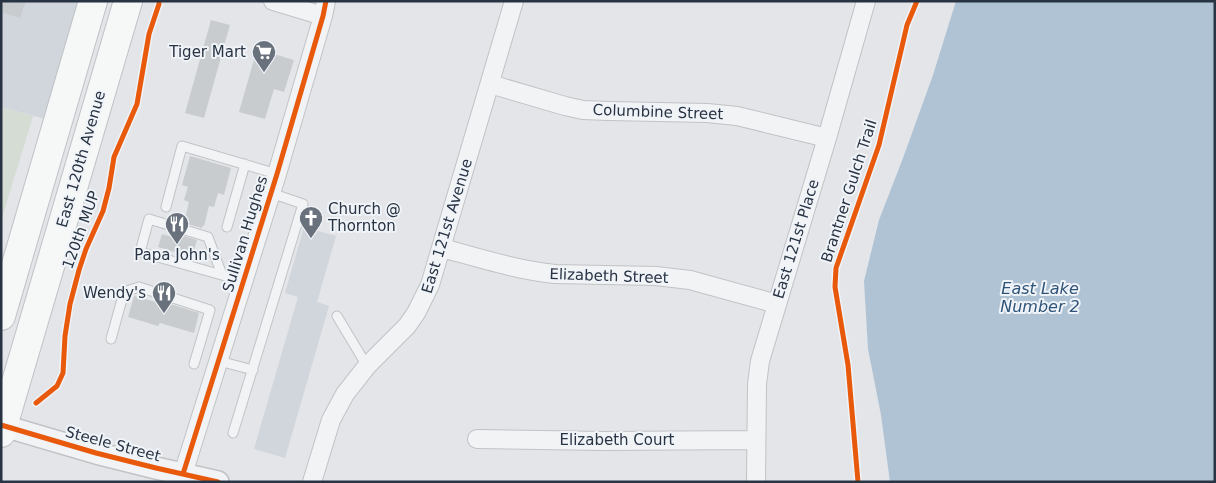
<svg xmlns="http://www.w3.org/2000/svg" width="1216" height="483" font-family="'DejaVu Sans',sans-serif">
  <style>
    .built { fill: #d1d5dc }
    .green { fill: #d4dcd3 }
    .water { fill: #afc3d5 }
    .building { fill: #c9cccf }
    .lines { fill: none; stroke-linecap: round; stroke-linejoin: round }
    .service-casing { stroke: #c1c3c6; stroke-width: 11 }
    .minor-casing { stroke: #c1c3c6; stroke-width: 20 }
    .tertiary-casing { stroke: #c1c3c6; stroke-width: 24 }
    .primary-casing { stroke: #bfc2c6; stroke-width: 30 }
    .service { stroke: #f2f3f5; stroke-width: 9 }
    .minor { stroke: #f2f3f5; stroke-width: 18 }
    .tertiary { stroke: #f2f3f5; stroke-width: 21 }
    .primary { stroke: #f6f7f7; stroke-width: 28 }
    .cycleway-casing { stroke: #f0f4f8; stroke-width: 8 }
    .cycleway { stroke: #e8590c; stroke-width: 5 }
    .labels { text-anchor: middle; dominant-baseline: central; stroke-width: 4; stroke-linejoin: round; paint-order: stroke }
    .poi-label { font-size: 15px; fill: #283343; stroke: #f0f4f8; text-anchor: end }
    .street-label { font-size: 15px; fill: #283343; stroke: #f0f4f8 }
    .water-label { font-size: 16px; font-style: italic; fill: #2f547a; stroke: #f0f4f8 }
  </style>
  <rect width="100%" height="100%" fill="#e3e5e8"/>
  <path class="built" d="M 1,1 L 79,1 L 45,119 L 1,107 Z
    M 304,227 L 336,236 L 317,302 L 329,306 L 285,458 L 254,449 L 298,297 L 285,293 Z"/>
  <path class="green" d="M 1,107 L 33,116 L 1,221 Z"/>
  <path class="water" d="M 956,1 L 1215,1 L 1215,482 L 890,482 L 881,415 L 868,349 L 864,281 L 879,220 L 903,158 L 933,75 Z"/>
  <path class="building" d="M 1,1 L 26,1 L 20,18 L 1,12 Z
    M 211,20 L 230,25 L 204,118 L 185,113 Z
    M 257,49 L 294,60 L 284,92 L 274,89 L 265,119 L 239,112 Z
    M 190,156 L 231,168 L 224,195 L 218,193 L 214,207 L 209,206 L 204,226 L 203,225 L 202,228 L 184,223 L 189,202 L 184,200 L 188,187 L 182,185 Z
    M 162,234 L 179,239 L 180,235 L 197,240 L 192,257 L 158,247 Z
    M 134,296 L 156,302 L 157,300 L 199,313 L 194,333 L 160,323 L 158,326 L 128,317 Z"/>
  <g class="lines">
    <g class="service-casing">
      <path id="service" d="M 166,207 L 182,146 L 277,174
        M 227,227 L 245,164
        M 222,275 L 208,237 L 149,219 L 140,252 L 243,281
        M 337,316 L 367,366
        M 111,339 L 124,292 L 139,287 L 210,310 L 194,364
        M 219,361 L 253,370
        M 233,433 L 303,204 L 271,193"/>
    </g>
    <g class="minor-casing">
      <path id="minor" d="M 273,1 L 323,16
        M 490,84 L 565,106 L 583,110 L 609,111 L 707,113 L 737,116 L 827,138
        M 442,248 C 479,258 517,270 555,274 L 656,276 L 690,280 L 777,304
        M 477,439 L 603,441 L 756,440
        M 183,474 L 277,174 L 323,16 L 326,1
        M 312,482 L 331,420 L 345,394 L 367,366 L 407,326 L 416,313 L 430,285 L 514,1
        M 756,482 L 757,384 L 760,361 L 827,138 L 866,1"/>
    </g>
    <g class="tertiary-casing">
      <path id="tertiary" d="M 1,425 L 96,453 L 156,468 L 218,482"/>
    </g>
    <g class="primary-casing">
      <path id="primary" d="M 1,316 L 93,1
        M 1,433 L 128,1"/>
    </g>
    <use href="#service" class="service"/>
    <use href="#minor" class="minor"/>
    <use href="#tertiary" class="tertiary"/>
    <use href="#primary" class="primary"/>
    <g class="cycleway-casing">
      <path id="cycleway" d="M 36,403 L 57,386 L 63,373 L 65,336 L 70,304 L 79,270 L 86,249 L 103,211 L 109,188 L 114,157 L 137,104 L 149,34 L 159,4 L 159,1
        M 1,425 L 96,453 L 156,468 L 218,482
        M 183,474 L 277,174 L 323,16 L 326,1
        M 858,482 L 848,365 L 835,287 L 836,268 L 879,145 L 907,25 L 917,1"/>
    </g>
    <use href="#cycleway" class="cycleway"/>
  </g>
  <defs>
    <g id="supermarket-pin" transform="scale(1.25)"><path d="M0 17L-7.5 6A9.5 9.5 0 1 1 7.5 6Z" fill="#69717d" stroke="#f0f4f8"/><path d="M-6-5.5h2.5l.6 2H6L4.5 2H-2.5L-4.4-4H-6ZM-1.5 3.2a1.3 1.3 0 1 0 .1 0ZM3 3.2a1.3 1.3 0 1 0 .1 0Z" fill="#fff"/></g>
    <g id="church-pin" transform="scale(1.25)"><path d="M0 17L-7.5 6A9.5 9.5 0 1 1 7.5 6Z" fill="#69717d" stroke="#f0f4f8"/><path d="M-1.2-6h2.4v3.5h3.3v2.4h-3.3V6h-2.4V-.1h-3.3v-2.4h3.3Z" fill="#fff"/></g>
    <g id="restaurant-pin" transform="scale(1.25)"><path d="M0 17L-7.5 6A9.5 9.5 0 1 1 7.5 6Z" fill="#69717d" stroke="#f0f4f8"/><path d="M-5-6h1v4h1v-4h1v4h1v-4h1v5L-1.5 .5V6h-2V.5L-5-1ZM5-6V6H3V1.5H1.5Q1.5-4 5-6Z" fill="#fff"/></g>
  </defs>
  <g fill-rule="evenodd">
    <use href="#supermarket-pin" x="264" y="52"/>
    <use href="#church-pin" x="311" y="218"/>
    <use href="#restaurant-pin" x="177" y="224"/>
    <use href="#restaurant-pin" x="164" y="293"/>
  </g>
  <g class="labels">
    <g class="poi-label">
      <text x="246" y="52">Tiger Mart</text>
      <text x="328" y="209" text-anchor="start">Church @<tspan x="328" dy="17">Thornton</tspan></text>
      <text x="177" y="255" text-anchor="middle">Papa John's</text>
      <text x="146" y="293">Wendy's</text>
    </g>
    <g class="street-label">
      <text transform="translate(658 112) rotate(2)">Columbine Street</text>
      <text transform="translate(81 159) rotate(-74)">East 120th Avenue</text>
      <text transform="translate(849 191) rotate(-72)">Brantner Gulch Trail</text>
      <text transform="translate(447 226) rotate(-73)">East 121st Avenue</text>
      <text transform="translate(81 230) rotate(-70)">120th MUP</text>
      <text transform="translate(245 234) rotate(-73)">Sullivan Hughes</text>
      <text transform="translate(796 239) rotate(-73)">East 121st Place</text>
      <text transform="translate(609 276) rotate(2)">Elizabeth Street</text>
      <text x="617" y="440">Elizabeth Court</text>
      <text transform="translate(113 444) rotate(15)">Steele Street</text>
    </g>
    <g class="water-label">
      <text x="1040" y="288">East Lake<tspan x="1040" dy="18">Number 2</tspan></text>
    </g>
  </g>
  <rect width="1216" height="483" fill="none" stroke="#283343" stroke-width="5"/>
</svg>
